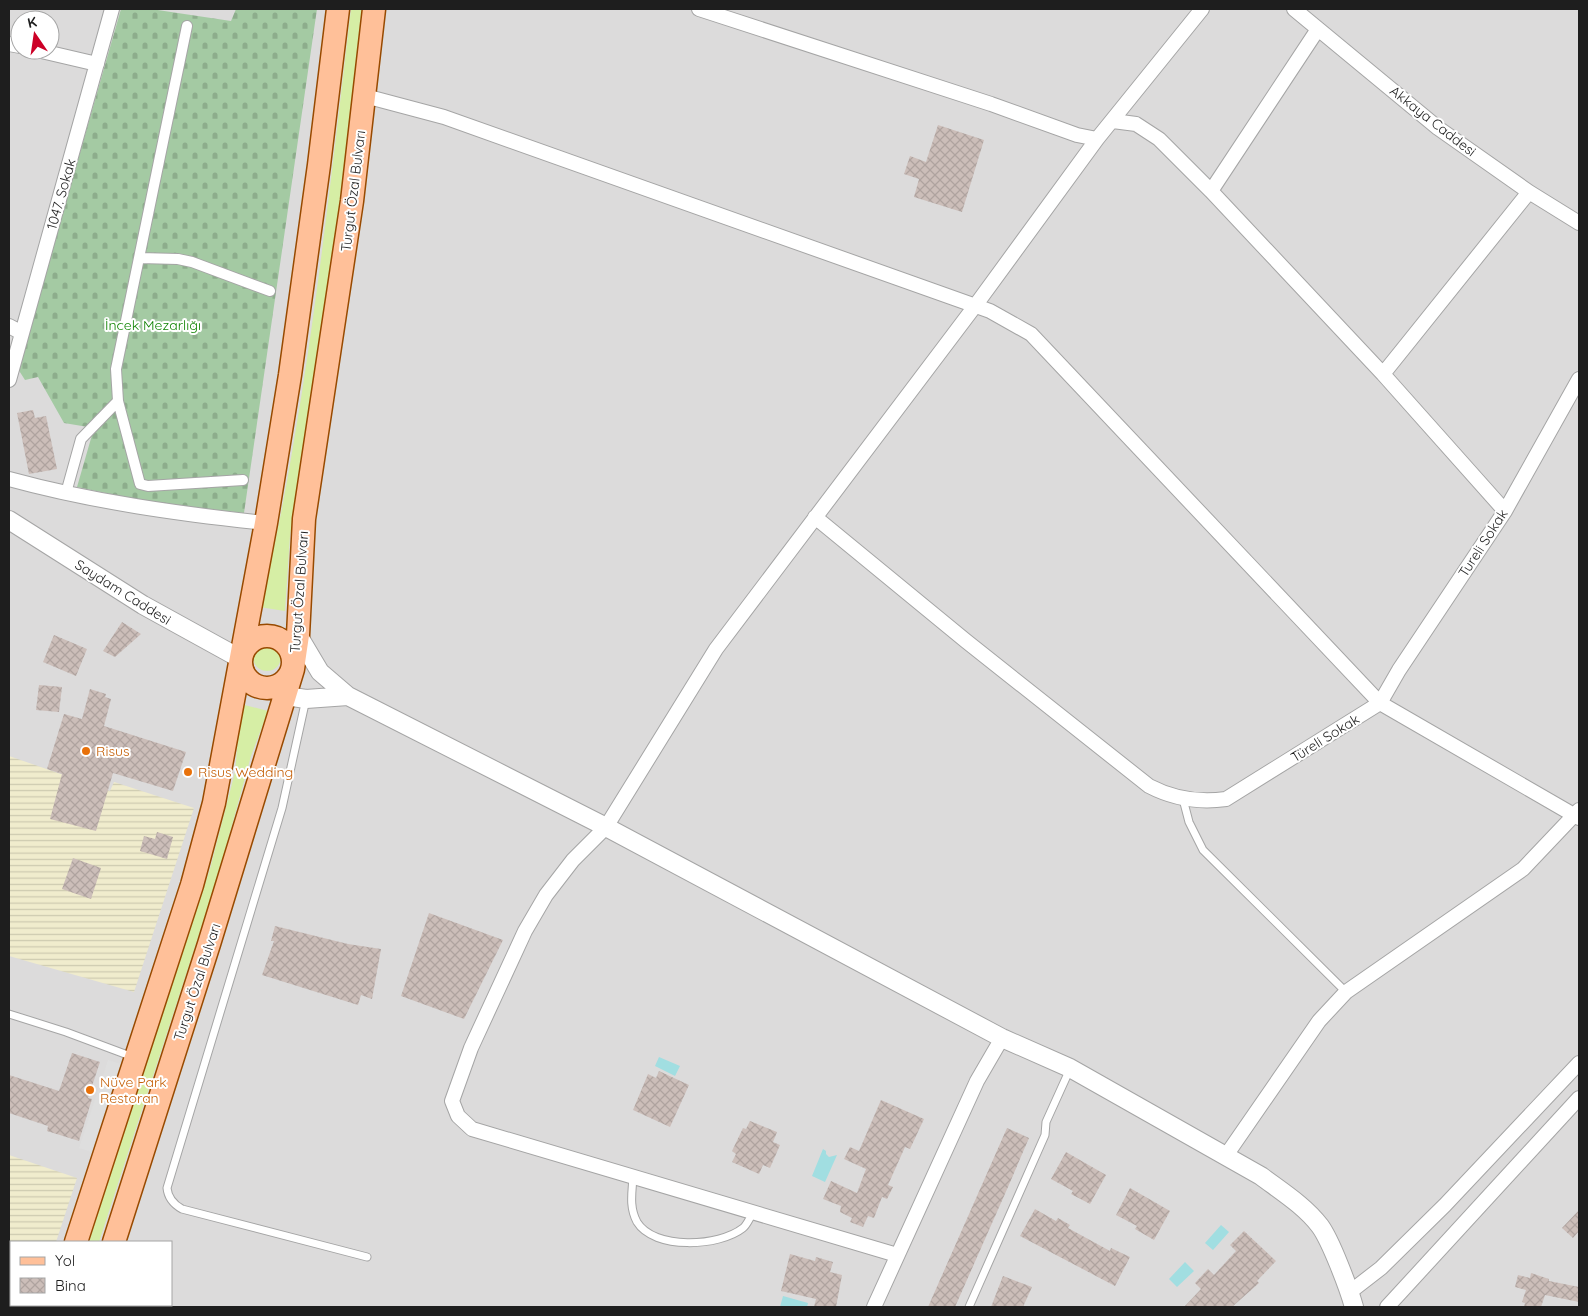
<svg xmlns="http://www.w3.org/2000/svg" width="1588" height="1316" font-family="Quicksand,sans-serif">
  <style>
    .residential { fill: #dcdbdb; fill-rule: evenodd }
    .farmland { fill: url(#farmland-rules) }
    .grass { fill: #d6eea5 }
    .cemetery { fill: url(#cemetery-stones) }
    .parking { fill: #dedede }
    .water { fill: #a1dee1 }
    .building { fill: url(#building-cross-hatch) }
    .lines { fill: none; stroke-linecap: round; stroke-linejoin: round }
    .service-casing { stroke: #a5a5a5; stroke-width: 9 }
    .pedestrian-casing { stroke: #a5a5a5; stroke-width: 12 }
    .minor-casing { stroke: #a5a5a5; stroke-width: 16 }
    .tertiary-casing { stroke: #a5a5a5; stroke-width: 20 }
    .primary-casing { stroke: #984a00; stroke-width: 25 }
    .service { stroke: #fff; stroke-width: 7 }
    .pedestrian { stroke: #fff; stroke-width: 10 }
    .minor { stroke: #fff; stroke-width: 14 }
    .tertiary { stroke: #fff; stroke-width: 18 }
    .primary { stroke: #ffc099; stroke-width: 22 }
    .food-dot { fill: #e8710a; stroke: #fff; stroke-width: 2 }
    .labels { text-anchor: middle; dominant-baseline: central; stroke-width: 4; stroke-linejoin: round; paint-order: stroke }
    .street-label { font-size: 14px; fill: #1e1e1e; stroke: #fff }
    .park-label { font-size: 14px; fill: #118404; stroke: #fff }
    .food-label { font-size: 14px; fill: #c56008; stroke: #fff; text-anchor: start }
  </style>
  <defs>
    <pattern id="farmland-rules" width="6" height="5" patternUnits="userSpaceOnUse" patternTransform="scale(1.25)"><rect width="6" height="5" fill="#f0eccd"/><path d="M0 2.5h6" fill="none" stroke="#cdcab0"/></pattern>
    <pattern id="cemetery-stones" width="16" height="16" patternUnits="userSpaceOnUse" patternTransform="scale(1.25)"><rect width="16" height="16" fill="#a4caa3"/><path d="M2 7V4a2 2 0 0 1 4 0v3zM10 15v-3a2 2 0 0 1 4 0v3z" fill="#8dad8c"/></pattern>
    <pattern id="building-cross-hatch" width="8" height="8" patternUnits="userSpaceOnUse" patternTransform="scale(1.25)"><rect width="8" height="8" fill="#ccbeb9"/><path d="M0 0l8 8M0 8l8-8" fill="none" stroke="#afa39f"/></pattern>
  </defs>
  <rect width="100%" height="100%" fill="#f0e9e3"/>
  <path class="residential" d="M 9,9 L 1579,9 L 1579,1307 L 9,1307 ZM 20,20 L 50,20 L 50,50 L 20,50 ZM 11,1242 L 171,1242 L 171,1305 L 11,1305 Z"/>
  <path class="farmland" d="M 9,756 L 110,791 L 114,782 L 194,808 L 134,992 L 9,956 Z
    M 9,1155 L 77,1178 L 56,1242 L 11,1242 L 11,1305 L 35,1305 L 34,1307 L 9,1307 Z"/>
  <path class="grass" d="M 351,9 L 362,9 L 338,222 L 290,536 L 285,611 L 259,607 C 279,536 290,465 302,392 C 322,264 336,137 351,9 Z
    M253 657a14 14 0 1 1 28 0a14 14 0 1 1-28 0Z
    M 241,704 L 268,711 L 251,756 L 218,876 L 99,1242 L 87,1242 L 210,869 L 235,772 Z"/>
  <path class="cemetery" d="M 121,9 L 151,9 L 231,21 L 236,9 L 317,9 L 244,513 L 148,502 L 77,487 L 94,428 L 64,423 L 38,377 L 25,380 L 18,369 Z"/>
  <path class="parking" d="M 108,1060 L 121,1064 L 92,1152 L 79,1148 Z"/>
  <path class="water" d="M 659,1057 L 680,1066 L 675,1076 L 655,1066 Z
    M 823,1149 L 826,1151 L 826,1154 L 829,1157 L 837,1155 L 825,1182 L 812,1176 Z
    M 1221,1225 L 1229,1232 L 1213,1250 L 1205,1243 Z
    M 1185,1262 L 1194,1271 L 1177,1287 L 1169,1279 Z
    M 783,1296 L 808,1303 L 807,1307 L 780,1307 Z"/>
  <path class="building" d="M 938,125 L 984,140 L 962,212 L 914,197 L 919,179 L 904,174 L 910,156 L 926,162 Z
    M 33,410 L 35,418 L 46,416 L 57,469 L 29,474 L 17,413 Z
    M 122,622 L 141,634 L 115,657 L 103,651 Z
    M 54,635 L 87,649 L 76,676 L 43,662 Z
    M 39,685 L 62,687 L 59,712 L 36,710 Z
    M 90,689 L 106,694 L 105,697 L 111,699 L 104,726 L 186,752 L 173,791 L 113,773 L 96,831 L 50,819 L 62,774 L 47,769 L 64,714 L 82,719 Z
    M 157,832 L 173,837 L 167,859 L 140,851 L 144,836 L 155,839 Z
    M 73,858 L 101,868 L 91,899 L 62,889 Z
    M 429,913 L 503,940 L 464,1019 L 401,996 Z
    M 275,926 L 348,944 L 381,949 L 372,999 L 361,995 L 358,1005 L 262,975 L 274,941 L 271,941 Z
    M 72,1053 L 100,1062 L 88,1098 L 92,1099 L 79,1141 L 47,1131 L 48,1126 L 9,1113 L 9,1075 L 59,1091 Z
    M 659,1071 L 689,1085 L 670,1127 L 633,1110 L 648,1074 L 656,1078 Z
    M 881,1100 L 924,1119 L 910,1149 L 905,1147 L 888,1185 L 893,1187 L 887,1199 L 882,1197 L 874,1218 L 868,1216 L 863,1227 L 850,1222 L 852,1218 L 840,1212 L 841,1206 L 823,1199 L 831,1181 L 857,1193 L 866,1169 L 844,1159 L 850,1147 L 859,1151 Z
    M 750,1121 L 777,1132 L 773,1142 L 780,1145 L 770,1168 L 763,1165 L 759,1174 L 732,1162 L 736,1154 L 732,1151 L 743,1128 L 746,1129 Z
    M 1007,1128 L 1029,1138 L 1008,1187 L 955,1307 L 928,1307 Z
    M 1066,1152 L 1106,1175 L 1090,1204 L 1071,1194 L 1073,1191 L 1051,1179 Z
    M 1130,1188 L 1170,1211 L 1154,1240 L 1135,1229 L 1137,1226 L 1116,1215 Z
    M 1035,1209 L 1056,1221 L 1058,1218 L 1070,1225 L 1068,1228 L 1110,1251 L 1111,1248 L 1130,1257 L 1115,1286 L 1020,1236 Z
    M 1579,1210 L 1579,1231 L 1573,1238 L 1562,1228 Z
    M 1244,1231 L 1276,1261 L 1257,1281 L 1259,1283 L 1232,1307 L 1184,1307 L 1201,1289 L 1195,1283 L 1208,1269 L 1214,1275 L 1236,1251 L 1230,1245 Z
    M 790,1254 L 815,1261 L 816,1257 L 833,1262 L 830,1272 L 842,1275 L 836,1307 L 814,1307 L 816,1299 L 781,1291 Z
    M 1531,1273 L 1549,1279 L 1549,1281 L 1579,1287 L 1579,1302 L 1545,1295 L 1541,1307 L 1524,1307 L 1525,1303 L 1522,1302 L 1526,1290 L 1515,1287 L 1518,1275 L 1530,1278 Z
    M 1003,1276 L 1032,1287 L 1023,1307 L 991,1307 Z"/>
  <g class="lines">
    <g class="service-casing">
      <path id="service" d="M 306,699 L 282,808 L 167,1188 C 168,1198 173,1204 182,1209 L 367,1257
        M 1183,799 L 1189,822 L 1203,850 L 1346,992
        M 9,1014 L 66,1032 L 133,1057
        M 633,1177 C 632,1193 629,1207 637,1222 C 654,1250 719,1247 743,1228 C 747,1225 750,1217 753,1213
        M 969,1307 L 1045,1135 L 1046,1122 L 1070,1069"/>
    </g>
    <g class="pedestrian-casing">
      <path id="pedestrian" d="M 187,26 L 116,369 L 118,401 L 140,484 L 148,486 L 243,480
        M 140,258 L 178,259 L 192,262 L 270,291
        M 66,493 L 81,439 L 118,401"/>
    </g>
    <g class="minor-casing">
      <path id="minor" d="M 699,9 L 991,104 L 1077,135 L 1097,139
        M 1294,9 L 1438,128 L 1529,192 L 1579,223
        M 9,44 L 20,46
        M 37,50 L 97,64
        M 365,96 L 444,117 L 990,311 L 1031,334 L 1380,703 L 1579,818
        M 1113,121 L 1136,124 L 1159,139 L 1211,191 L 1383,374 L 1505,511
        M 1211,191 L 1318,29
        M 9,326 L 22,333
        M 1383,374 L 1529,192
        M 9,380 L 112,9
        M 9,479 C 93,502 180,514 266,523
        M 815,517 L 966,641 L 1149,786 C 1174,799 1198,803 1226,799 L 1380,703 L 1399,670 L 1505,511 L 1579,379
        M 1225,1157 L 1319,1021 L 1346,992 L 1523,869 L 1579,810
        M 897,1255 L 472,1129 L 458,1116 L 452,1101 L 471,1048 L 525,931 L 546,895 L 573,860 L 606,827 L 716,649 L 975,306 L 1097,139 L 1202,9
        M 1350,1292 L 1381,1268 L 1445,1205 L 1579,1063
        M 874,1307 L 977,1081 L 1002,1038
        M 1387,1307 L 1579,1098"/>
    </g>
    <g class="tertiary-casing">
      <path id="tertiary" d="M 9,520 L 143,605 L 241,659
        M 298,635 L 320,672 L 348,696 L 606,827 L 1002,1038 L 1070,1068 L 1261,1176 C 1281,1191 1305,1206 1320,1226 C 1331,1241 1349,1289 1354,1307
        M 286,696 L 306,699 L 348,696"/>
    </g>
    <g class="primary-casing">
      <path id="primary" d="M241 662a26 26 0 1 1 52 0a26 26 0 1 1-52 0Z
        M 76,1242 L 192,885 L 214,803 L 266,523 L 290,375 L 319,165 L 338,9
        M 114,1242 L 209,944 L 293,669 L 298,635 L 304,519 L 352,201 L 374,9
        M 54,1307 L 55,1305
        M 93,1307 L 94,1305"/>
    </g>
    <use href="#service" class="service"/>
    <use href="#pedestrian" class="pedestrian"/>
    <use href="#minor" class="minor"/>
    <use href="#tertiary" class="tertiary"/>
    <use href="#primary" class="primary"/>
  </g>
  <g class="food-dot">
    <circle cx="86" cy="751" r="5"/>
    <circle cx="188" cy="772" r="5"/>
    <circle cx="90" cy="1090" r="5"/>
  </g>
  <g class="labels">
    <g class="street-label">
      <text transform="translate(1433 121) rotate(38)">Akkaya Caddesi</text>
      <text transform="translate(353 191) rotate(-83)">Turgut Özal Bulvarı</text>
      <text transform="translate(61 194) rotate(-74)">1047. Sokak</text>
      <text transform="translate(1483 543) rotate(-57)">Tureli Sokak</text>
      <text transform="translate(123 592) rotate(32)">Saydam Caddesi</text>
      <text transform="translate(299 592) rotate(-86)">Turgut Özal Bulvarı</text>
      <text transform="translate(1325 738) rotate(-32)">Türeli Sokak</text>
      <text transform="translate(197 982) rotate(-72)">Turgut Özal Bulvarı</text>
    </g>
    <g class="park-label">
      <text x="153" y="325">İncek Mezarlığı</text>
    </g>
    <g class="food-label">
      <text x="96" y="751">Risus</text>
      <text x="198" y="772">Risus Wedding</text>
      <text x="100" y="1082">Nüve Park<tspan x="100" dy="16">Restoran</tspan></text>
    </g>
  </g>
  <rect width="1588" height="1316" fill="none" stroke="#1e1e1e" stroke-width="20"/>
  <rect x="10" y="1241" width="162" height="65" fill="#ffffff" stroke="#a5a5a5"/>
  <rect x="20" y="1257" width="25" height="8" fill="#ffc099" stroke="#a5a5a5"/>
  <text x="55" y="1266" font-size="15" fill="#1e1e1e">Yol</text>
  <rect x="20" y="1278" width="25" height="15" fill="url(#building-cross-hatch)" stroke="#a5a5a5"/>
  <text x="55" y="1291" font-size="15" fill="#1e1e1e">Bina</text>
  <g transform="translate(35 35) rotate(347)"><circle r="24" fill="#ffffff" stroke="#a5a5a5"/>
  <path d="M0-4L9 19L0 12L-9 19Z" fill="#cc0026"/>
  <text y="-8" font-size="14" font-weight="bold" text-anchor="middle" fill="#1e1e1e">K</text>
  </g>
</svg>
